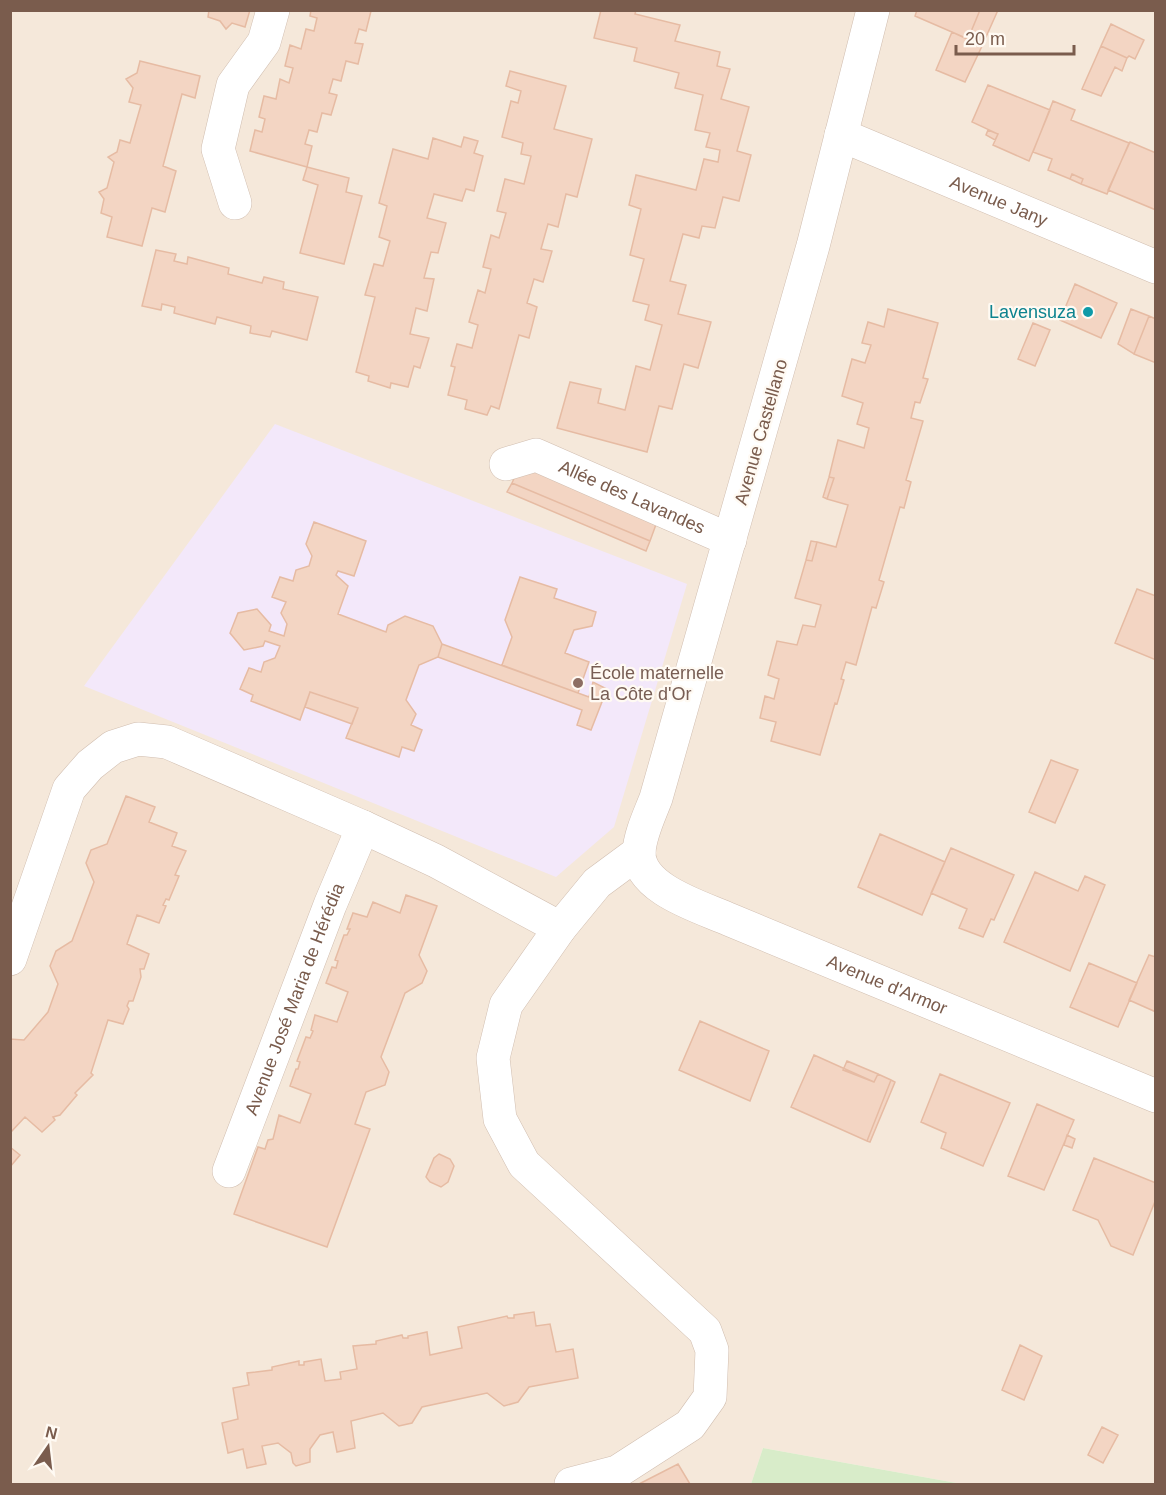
<svg xmlns="http://www.w3.org/2000/svg" width="1166" height="1495" font-family="Helvetica,sans-serif">
  <style>
    .residential { fill: #f5e8da }
    .education { fill: #f3e8fa }
    .green { fill: #d8ecc9 }
    .building { fill: #f3d5c3; stroke: #e6bba3; stroke-width: 1.5 }
    .lines { fill: none; stroke-linecap: round; stroke-linejoin: round }
    .street-casing { stroke: #d1beb0; stroke-width: 34 }
    .street { stroke: #fff; stroke-width: 33 }
    .culture-dot { fill: #0f9aa8; stroke: #fffaf3; stroke-width: 2 }
    .education-dot { fill: #8d6e63; stroke: #fffaf3; stroke-width: 2 }
    .labels { text-anchor: middle; dominant-baseline: central; stroke-width: 4.5; stroke-linejoin: round; paint-order: stroke }
    .street-label { font-size: 18px; fill: #7a5c4d; stroke: #fffaf3 }
    .culture-label { font-size: 18px; fill: #0d838f; stroke: #fffaf3; text-anchor: end }
    .education-label { font-size: 18px; fill: #785e54; stroke: #fffaf3; text-anchor: start }
  </style>
  <rect width="100%" height="100%" fill="#fdf6ec"/>
  <path class="residential" d="M 10,11 L 1155,11 L 1155,1484 L 962,1484 L 763,1448 L 751,1484 L 11,1484 Z"/>
  <path class="education" d="M 275,424 L 687,584 L 614,827 L 556,877 L 84,686 Z"/>
  <path class="green" d="M 763,1448 L 962,1484 L 751,1484 Z"/>
  <path class="building" d="M 209,10 L 250,10 L 245,27 L 232,23 L 226,29 L 220,21 L 208,17 Z
    M 311,10 L 371,11 L 366,31 L 359,29 L 355,43 L 363,44 L 358,64 L 346,61 L 341,81 L 333,79 L 329,93 L 337,95 L 331,115 L 322,113 L 317,132 L 309,130 L 305,144 L 312,146 L 307,167 L 250,151 L 255,130 L 262,132 L 265,119 L 259,117 L 264,96 L 276,99 L 280,79 L 289,83 L 293,68 L 285,66 L 290,45 L 301,49 L 306,29 L 314,31 L 317,18 L 310,16 Z
    M 601,10 L 636,10 L 635,14 L 680,25 L 675,41 L 720,52 L 717,66 L 730,69 L 721,99 L 749,107 L 737,151 L 751,155 L 739,201 L 723,197 L 715,228 L 702,226 L 699,238 L 683,234 L 670,281 L 686,285 L 678,314 L 711,322 L 698,368 L 684,364 L 672,409 L 659,406 L 647,452 L 557,428 L 570,382 L 601,389 L 598,403 L 625,410 L 636,366 L 650,370 L 662,325 L 645,320 L 649,305 L 633,301 L 644,259 L 630,255 L 641,209 L 629,205 L 636,175 L 696,190 L 704,159 L 718,162 L 720,150 L 706,147 L 710,133 L 695,130 L 703,95 L 675,88 L 679,73 L 634,61 L 637,48 L 594,38 Z
    M 917,10 L 980,10 L 968,39 L 915,16 Z
    M 980,10 L 998,10 L 982,46 L 968,39 Z
    M 1111,24 L 1144,40 L 1135,59 L 1129,56 L 1127,58 L 1101,46 Z
    M 952,32 L 982,46 L 965,82 L 936,70 Z
    M 1101,46 L 1127,58 L 1122,71 L 1115,67 L 1101,96 L 1082,89 Z
    M 140,61 L 200,76 L 195,98 L 182,94 L 163,166 L 176,171 L 165,212 L 152,208 L 142,246 L 107,237 L 112,217 L 101,213 L 104,199 L 99,192 L 107,188 L 114,162 L 108,157 L 117,152 L 120,140 L 130,143 L 141,105 L 129,102 L 133,88 L 126,79 L 137,73 Z
    M 510,71 L 566,86 L 554,129 L 592,139 L 577,197 L 566,194 L 558,227 L 548,224 L 541,249 L 552,251 L 543,282 L 534,279 L 527,303 L 537,307 L 529,338 L 519,335 L 499,409 L 491,406 L 487,415 L 465,409 L 467,400 L 448,395 L 455,367 L 451,366 L 457,344 L 472,348 L 478,325 L 469,322 L 478,290 L 485,293 L 491,269 L 483,267 L 491,235 L 499,238 L 506,213 L 497,211 L 505,179 L 524,184 L 531,156 L 521,154 L 523,143 L 502,137 L 511,101 L 518,103 L 521,91 L 506,86 Z
    M 988,85 L 1050,110 L 1029,161 L 993,145 L 998,134 L 972,122 Z
    M 1053,101 L 1075,110 L 1071,120 L 1129,143 L 1107,194 L 1081,184 L 1083,179 L 1072,174 L 1070,179 L 1048,170 L 1052,159 L 1033,152 Z
    M 988,130 L 998,134 L 995,140 L 986,135 Z
    M 464,137 L 478,141 L 474,153 L 483,156 L 474,191 L 466,189 L 462,201 L 434,194 L 427,218 L 446,223 L 438,253 L 431,252 L 424,278 L 434,279 L 427,311 L 416,308 L 410,334 L 429,338 L 420,368 L 414,366 L 408,387 L 391,383 L 390,388 L 368,381 L 369,376 L 356,372 L 375,297 L 365,295 L 374,264 L 383,266 L 390,241 L 379,237 L 387,206 L 379,203 L 393,149 L 428,159 L 433,138 L 461,147 Z
    M 1130,142 L 1156,153 L 1156,210 L 1108,190 Z
    M 307,167 L 349,178 L 346,192 L 362,196 L 344,264 L 300,253 L 318,185 L 303,180 Z
    M 1072,174 L 1083,179 L 1081,184 L 1070,179 Z
    M 156,250 L 176,254 L 174,261 L 187,264 L 188,257 L 229,268 L 228,274 L 262,283 L 264,277 L 284,282 L 283,289 L 318,297 L 307,340 L 272,331 L 270,337 L 250,333 L 251,326 L 217,317 L 215,324 L 174,313 L 175,307 L 162,304 L 161,310 L 142,306 Z
    M 1075,284 L 1117,303 L 1101,338 L 1060,320 Z
    M 888,309 L 938,323 L 923,378 L 928,379 L 920,403 L 915,402 L 911,418 L 923,421 L 906,480 L 911,482 L 904,508 L 900,507 L 879,580 L 884,582 L 876,608 L 872,607 L 856,665 L 846,662 L 841,679 L 844,680 L 837,704 L 835,703 L 820,755 L 771,741 L 776,722 L 760,718 L 765,696 L 774,699 L 779,679 L 768,675 L 777,641 L 797,645 L 803,625 L 815,627 L 821,605 L 795,598 L 806,560 L 812,561 L 817,542 L 836,547 L 848,505 L 827,499 L 834,478 L 829,477 L 838,440 L 864,448 L 869,428 L 857,424 L 863,403 L 842,396 L 852,359 L 865,363 L 871,345 L 862,343 L 868,322 L 884,327 Z
    M 1131,309 L 1149,316 L 1134,354 L 1118,344 Z
    M 1149,316 L 1156,319 L 1156,363 L 1134,354 Z
    M 1033,323 L 1050,330 L 1035,366 L 1018,359 Z
    M 522,460 L 658,519 L 650,541 L 512,483 Z
    M 829,477 L 834,478 L 827,499 L 823,497 Z
    M 512,483 L 650,541 L 646,551 L 507,492 Z
    M 314,522 L 366,541 L 354,576 L 338,571 L 336,575 L 348,586 L 338,614 L 386,632 L 388,625 L 405,616 L 433,626 L 442,644 L 438,657 L 419,665 L 406,700 L 416,714 L 411,725 L 422,730 L 414,751 L 402,747 L 399,757 L 346,738 L 358,708 L 310,692 L 300,720 L 251,701 L 253,695 L 240,689 L 249,668 L 261,672 L 264,662 L 275,658 L 280,646 L 265,641 L 263,646 L 244,650 L 230,633 L 238,613 L 257,609 L 271,625 L 269,631 L 284,636 L 287,624 L 281,613 L 286,602 L 272,597 L 280,577 L 293,581 L 296,570 L 309,566 L 312,556 L 306,544 Z
    M 811,541 L 817,542 L 812,561 L 806,560 Z
    M 520,577 L 557,589 L 554,598 L 596,612 L 592,626 L 574,630 L 565,653 L 589,662 L 578,693 L 502,665 L 512,637 L 505,620 Z
    M 1137,589 L 1156,596 L 1156,660 L 1115,643 Z
    M 442,644 L 589,697 L 593,682 L 607,689 L 591,730 L 577,725 L 582,710 L 438,657 Z
    M 310,692 L 358,708 L 352,724 L 305,707 Z
    M 1051,760 L 1078,770 L 1055,823 L 1029,812 Z
    M 126,796 L 155,807 L 149,822 L 177,833 L 172,846 L 186,851 L 175,875 L 179,876 L 169,900 L 166,899 L 163,905 L 166,906 L 159,923 L 137,915 L 127,944 L 149,954 L 144,969 L 140,969 L 141,977 L 133,1001 L 129,1001 L 127,1006 L 129,1009 L 123,1024 L 108,1020 L 91,1073 L 93,1075 L 75,1093 L 77,1095 L 60,1115 L 53,1117 L 55,1120 L 42,1132 L 25,1117 L 10,1133 L 10,1039 L 24,1040 L 48,1012 L 58,984 L 50,966 L 56,951 L 72,941 L 94,882 L 86,863 L 91,850 L 107,844 Z
    M 880,834 L 945,862 L 922,915 L 858,887 Z
    M 951,848 L 1014,875 L 994,920 L 991,919 L 983,937 L 959,928 L 967,909 L 931,893 Z
    M 1035,872 L 1078,891 L 1085,876 L 1105,885 L 1070,971 L 1004,942 Z
    M 406,895 L 437,906 L 419,955 L 427,971 L 422,983 L 405,993 L 381,1057 L 389,1072 L 385,1085 L 366,1092 L 355,1124 L 370,1129 L 327,1247 L 234,1214 L 258,1147 L 265,1149 L 268,1140 L 273,1139 L 279,1115 L 300,1123 L 311,1094 L 290,1086 L 296,1069 L 298,1069 L 300,1062 L 297,1061 L 306,1037 L 310,1038 L 313,1031 L 311,1030 L 315,1015 L 337,1022 L 348,992 L 326,983 L 332,967 L 336,968 L 338,961 L 335,960 L 344,935 L 347,935 L 350,929 L 347,929 L 353,913 L 367,917 L 373,902 L 400,913 Z
    M 1149,955 L 1156,957 L 1156,1012 L 1129,1000 Z
    M 1089,963 L 1137,983 L 1118,1027 L 1070,1007 Z
    M 700,1021 L 769,1051 L 750,1101 L 679,1070 Z
    M 814,1055 L 874,1082 L 878,1074 L 891,1080 L 867,1141 L 791,1107 Z
    M 847,1061 L 878,1074 L 874,1082 L 843,1070 Z
    M 940,1074 L 1010,1103 L 983,1166 L 941,1148 L 946,1133 L 921,1122 Z
    M 891,1080 L 895,1082 L 870,1142 L 867,1141 Z
    M 1037,1104 L 1074,1120 L 1044,1190 L 1008,1176 Z
    M 1067,1135 L 1075,1139 L 1072,1148 L 1064,1145 Z
    M 10,1147 L 20,1155 L 10,1167 Z
    M 439,1154 L 450,1159 L 454,1166 L 448,1182 L 441,1187 L 430,1182 L 426,1177 L 434,1158 Z
    M 1094,1158 L 1156,1183 L 1156,1199 L 1133,1255 L 1111,1246 L 1098,1220 L 1073,1210 Z
    M 534,1312 L 536,1326 L 550,1324 L 556,1352 L 573,1349 L 578,1378 L 529,1387 L 518,1402 L 504,1406 L 487,1393 L 422,1407 L 412,1423 L 399,1426 L 383,1413 L 351,1421 L 355,1448 L 337,1452 L 333,1432 L 320,1435 L 310,1449 L 310,1462 L 296,1466 L 293,1463 L 291,1453 L 278,1443 L 262,1446 L 266,1464 L 247,1468 L 243,1449 L 228,1453 L 222,1423 L 238,1419 L 233,1388 L 249,1385 L 247,1373 L 272,1370 L 272,1367 L 299,1361 L 299,1365 L 304,1365 L 304,1362 L 321,1359 L 325,1381 L 341,1379 L 340,1372 L 357,1369 L 353,1346 L 376,1344 L 376,1341 L 402,1335 L 403,1338 L 408,1338 L 408,1336 L 427,1332 L 430,1355 L 462,1348 L 458,1327 L 507,1316 L 508,1318 L 514,1318 L 514,1315 Z
    M 1020,1345 L 1042,1356 L 1024,1400 L 1002,1390 Z
    M 1102,1427 L 1118,1435 L 1103,1463 L 1088,1455 Z
    M 678,1464 L 690,1484 L 639,1484 Z"/>
  <g class="lines">
    <g class="street-casing">
      <g id="street">
        <path id="s1" d="M 873,10 L 813,246 L 656,798 C 650,814 640,834 639,852 C 638,889 701,907 728,919 L 1156,1096"/>
        <path id="s2" d="M 841,135 L 1156,267"/>
        <path d="M 235,203 L 218,149 L 233,85 L 264,42 L 273,10"/>
        <path id="s3" d="M 506,464 L 536,455 L 730,540"/>
        <path d="M 10,959 L 69,789 L 90,765 L 113,747 L 138,739 L 167,742 L 363,827 L 436,861 L 560,928"/>
        <path id="s4" d="M 229,1171 L 330,905 L 363,827"/>
        <path d="M 571,1484 L 617,1472 L 690,1425 L 710,1397 L 712,1350 L 705,1331 L 524,1164 L 500,1119 L 493,1058 L 506,1005 L 560,928 L 597,883 L 639,852"/>
      </g>
    </g>
    <use href="#street" class="street"/>
  </g>
  <circle class="culture-dot" cx="1088" cy="312" r="6"/>
  <circle class="education-dot" cx="578" cy="683" r="6"/>
  <g class="labels">
    <g class="street-label">
      <text stroke="none"><textPath href="#s2" startOffset="171">Avenue Jany</textPath></text>
      <text transform="translate(761 432) rotate(-74)">Avenue Castellano</text>
      <text stroke="none"><textPath href="#s3" startOffset="136">Allée des Lavandes</textPath></text>
      <text stroke="none"><textPath href="#s1" startOffset="1164">Avenue d'Armor</textPath></text>
      <text stroke="none"><textPath href="#s4" startOffset="184">Avenue José Maria de Hérédia</textPath></text>
    </g>
    <g class="culture-label">
      <text x="1076" y="312">Lavensuza</text>
    </g>
    <g class="education-label">
      <text x="590" y="673">École maternelle<tspan x="590" dy="21">La Côte d'Or</tspan></text>
    </g>
  </g>
  <rect width="1166" height="1495" fill="none" stroke="#7a5c4d" stroke-width="24"/>
  <g transform="translate(48 1447) rotate(14)" stroke="#fffaf3" stroke-width="4.5" paint-order="stroke">
  <path d="M0-4.5L10 22L0 15L-10 22Z" fill="#7a5c4d"/>
  <text y="-9" font-size="16" font-weight="bold" text-anchor="middle" fill="#7a5c4d">N</text>
  </g>
  <path d="M956 45v9h118v-9" fill="none" stroke="#7a5c4d" stroke-width="3"/>
  <text x="965" y="45" font-size="18" fill="#7a5c4d" stroke="#fffaf3" stroke-width="4.5" paint-order="stroke">20 m</text>
</svg>
